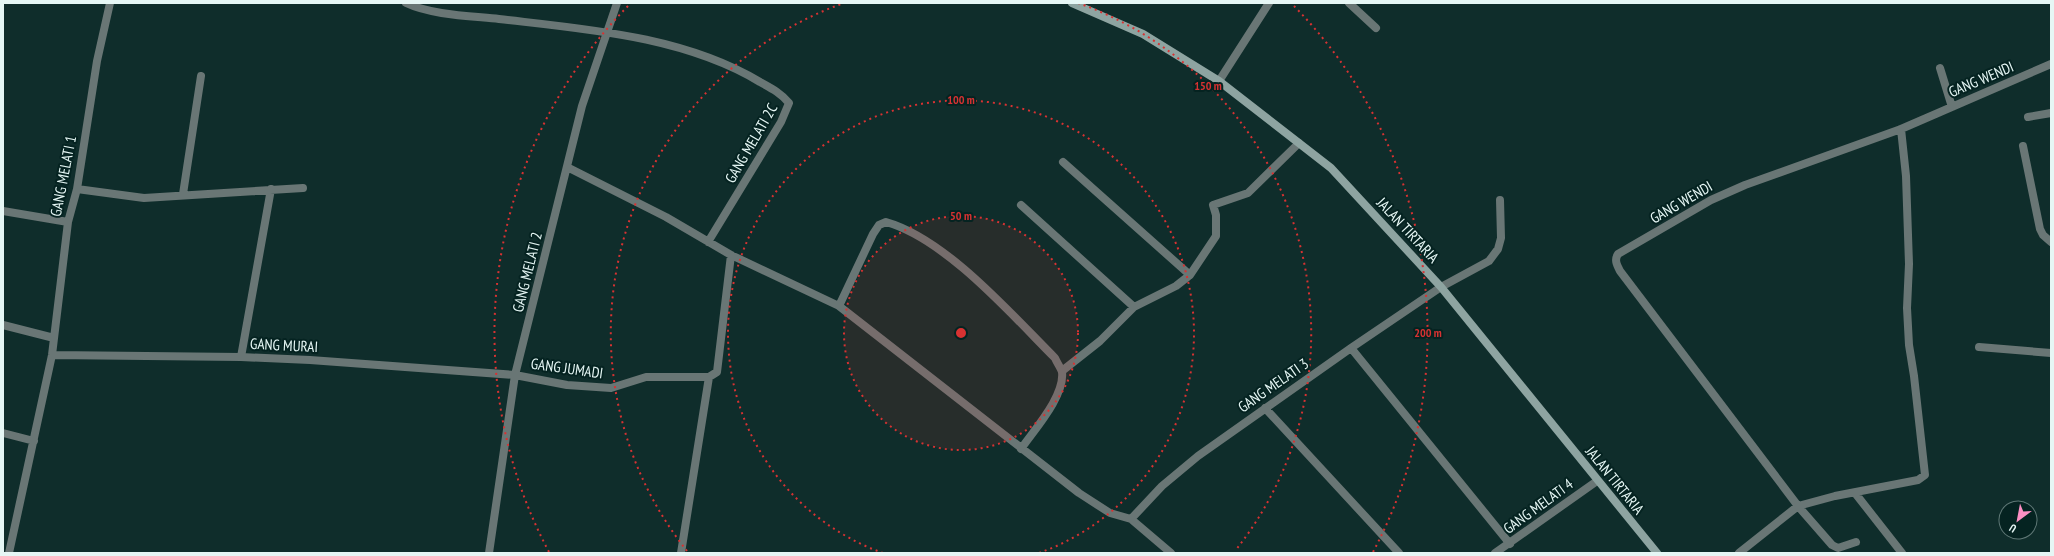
<svg xmlns="http://www.w3.org/2000/svg" width="2054" height="556" font-family="'PT Sans Narrow',sans-serif">
  <style>
    .lines { fill: none; stroke-linecap: round; stroke-linejoin: round }
    .street { stroke: #697675; stroke-width: 8 }
    .secondary { stroke: #8ea4a1; stroke-width: 8 }
    .ring { fill: none; stroke: #d73232; stroke-width: 2; stroke-dasharray: 2 4 }
    .labels { text-anchor: middle; dominant-baseline: central; stroke-width: 4; stroke-linejoin: round; paint-order: stroke }
    .street-label { font-size: 15px; fill: #e6f7f5; stroke: #052321 }
    .centre { fill: #d73232; stroke: #052321; stroke-width: 2 }
    .ring-label { font-size: 12px; text-anchor: middle; font-weight: bold; fill: #d73232; stroke: #052321; stroke-width: 4; stroke-linejoin: round; paint-order: stroke }
  </style>
  <rect width="100%" height="100%" fill="#0f2d2b"/>
  <g class="lines">
    <path class="street" d="M 406,3 C 431,15 471,16 499,19 C 585,29 684,36 760,82 C 771,88 781,93 789,103 L 781,122 L 708,242
      M 1349,3 L 1376,28
      M 1940,68 L 1952,107
      M 1219,81 L 1269,3
      M 2028,117 L 2051,113
      M 2023,146 L 2040,229 L 2043,235 L 2051,242
      M 1063,162 L 1190,275
      M 567,167 L 666,217 L 731,255 L 839,306 L 1079,493 L 1110,513 L 1131,519 L 1171,553
      M 77,189 L 144,198 L 303,188
      M 183,194 L 201,76
      M 1021,205 L 1134,307
      M 3,211 L 68,222
      M 839,306 L 873,234 L 879,225 L 886,222 C 946,239 1011,314 1055,358 C 1057,363 1061,368 1062,372 C 1065,396 1034,430 1021,449
      M 3,325 L 54,338
      M 1979,347 L 2051,353
      M 1351,348 L 1510,544
      M 52,355 L 241,357 L 310,360 L 515,375 L 567,385 L 611,388 L 646,377 L 709,377
      M 241,357 L 271,189
      M 1062,371 L 1100,341 L 1134,307 L 1176,286 L 1190,275 L 1216,236 L 1216,215 L 1213,205 L 1248,193 L 1299,143
      M 1265,408 L 1399,553
      M 3,433 L 34,441
      M 1855,493 L 1902,553
      M 1131,519 L 1162,486 L 1198,456 L 1351,348 L 1441,287 L 1489,261 L 1498,249 L 1501,238 L 1500,200
      M 1856,542 L 1838,548 L 1832,545 L 1798,506 L 1620,271 C 1617,265 1614,260 1618,254 L 1711,200 L 1745,185 L 1901,129 L 2051,64
      M 9,553 L 52,355 L 68,222 L 77,189 L 97,61 L 110,3
      M 489,553 L 515,375 L 582,106 L 617,3
      M 681,553 L 709,377 L 717,372 L 731,255
      M 1495,553 L 1597,481
      M 1739,553 L 1798,506 L 1835,496 L 1918,480 L 1925,475 L 1914,376 L 1909,345 L 1907,308 L 1909,264 L 1906,176 L 1901,129"/>
    <path class="secondary" d="M 1072,3 L 1143,34 L 1219,81 L 1331,168 L 1441,287 L 1657,553"/>
  </g>
  <circle cx="961" cy="333" r="117" fill="#d73232" fill-opacity=".12"/>
  <g class="ring">
    <circle cx="961" cy="333" r="117"/>
    <path d="M883 553A233 233 0 1 1 1039 553"/>
    <path d="M687 551A350 350 0 0 1 844 3M1078 3A350 350 0 0 1 1235 551"/>
    <path d="M549 552A467 467 0 0 1 628 6M1294 6A467 467 0 0 1 1373 552"/>
  </g>
  <g class="labels">
    <g class="street-label">
      <text transform="translate(1981 79) rotate(-23)">GANG WENDI</text>
      <text transform="translate(751 143) rotate(-60)">GANG MELATI 2C</text>
      <text transform="translate(63 176) rotate(-79)">GANG MELATI 1</text>
      <text transform="translate(1681 202) rotate(-30)">GANG WENDI</text>
      <text transform="translate(1408 230) rotate(47)">JALAN TIRTARIA</text>
      <text transform="translate(527 272) rotate(-76)">GANG MELATI 2</text>
      <text transform="translate(284 345) rotate(3)">GANG MURAI</text>
      <text transform="translate(567 368) rotate(8)">GANG JUMADI</text>
      <text transform="translate(1273 385) rotate(-35)">GANG MELATI 3</text>
      <text transform="translate(1615 480) rotate(51)">JALAN TIRTARIA</text>
      <text transform="translate(1538 506) rotate(-36)">GANG MELATI 4</text>
    </g>
  </g>
  <circle cx="961" cy="333" r="6" class="centre"/>
  <g class="ring-label">
    <text x="1208" y="90">150 m</text>
    <text x="961" y="104">100 m</text>
    <text x="961" y="220">50 m</text>
    <text x="1428" y="337">200 m</text>
  </g>
  <rect width="2054" height="556" fill="none" stroke="#e6f7f5" stroke-width="8"/>
  <g transform="translate(2018 520) rotate(212)"><circle r="19" fill="#052321" stroke="#5f7876"/>
  <path d="M0-3L7 15L0 10L-7 15Z" fill="#fc8fc3"/>
  <text y="-6" font-size="11" font-weight="bold" text-anchor="middle" fill="#e6f7f5">U</text>
  </g>
</svg>
